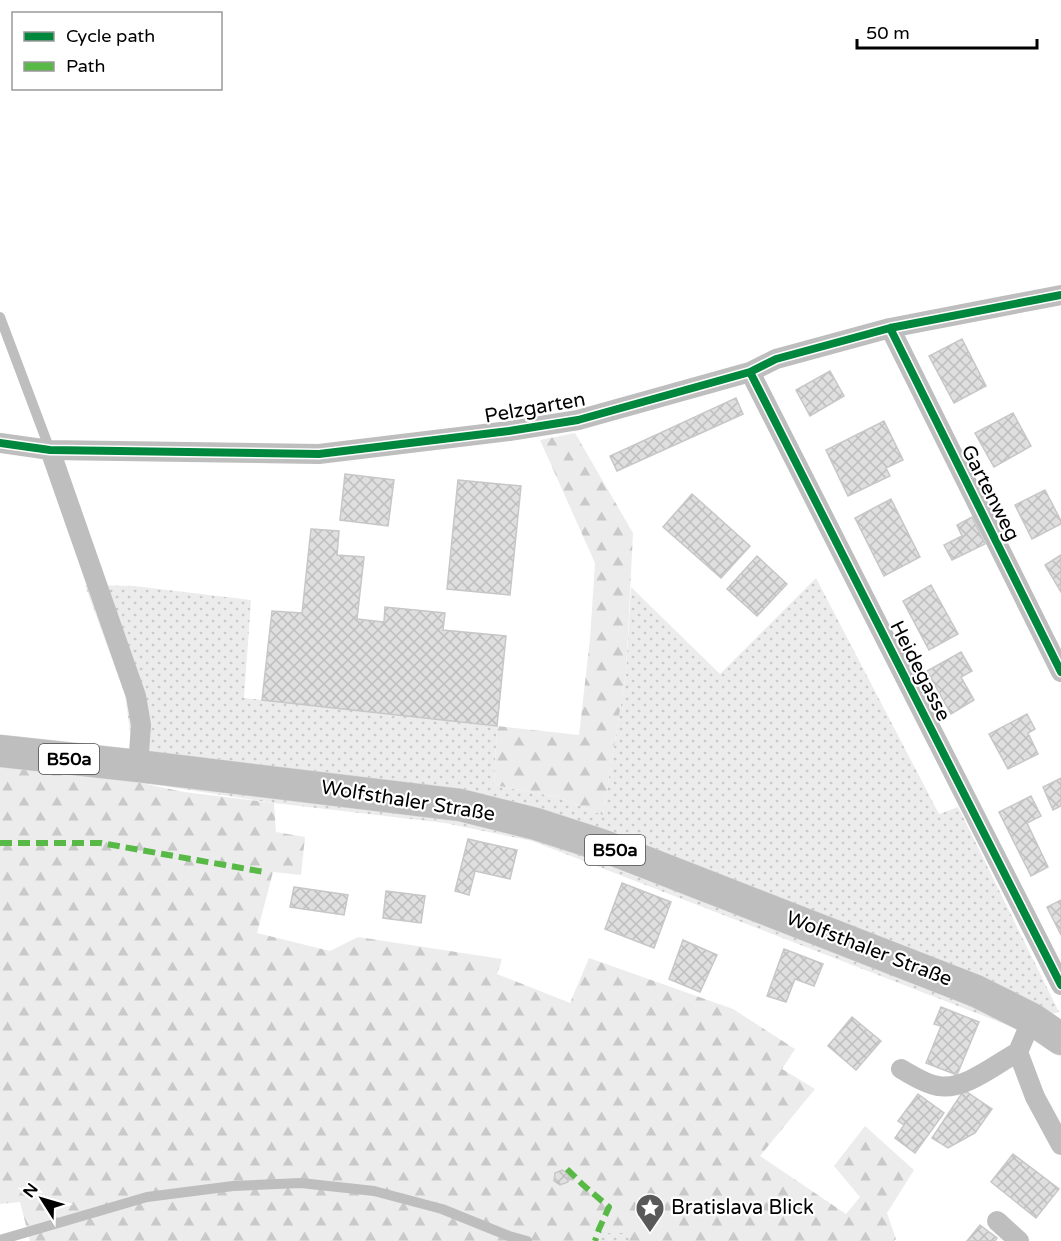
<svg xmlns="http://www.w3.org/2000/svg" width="1061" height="1241" font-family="'Varela Round',sans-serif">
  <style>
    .grass { fill: url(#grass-dots) }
    .forest { fill: url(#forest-firs) }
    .building { fill: url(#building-cross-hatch); stroke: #c7c7c7; stroke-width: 1.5 }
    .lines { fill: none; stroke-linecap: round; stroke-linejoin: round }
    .primary-casing { stroke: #dbdbdb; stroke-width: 33 }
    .service { stroke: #bebebe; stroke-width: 10 }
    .minor { stroke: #bebebe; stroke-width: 20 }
    .primary { stroke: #bebebe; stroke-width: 32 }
    .quiet { stroke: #58b947; stroke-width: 6; stroke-dasharray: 12 6; stroke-linecap: butt }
    .cycleway-casing { stroke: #fff; stroke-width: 11 }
    .cycleway { stroke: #00873e; stroke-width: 8 }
    .labels { text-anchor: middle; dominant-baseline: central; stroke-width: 4.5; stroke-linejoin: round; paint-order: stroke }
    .shield { fill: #fff; stroke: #4c4c4c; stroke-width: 1.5 }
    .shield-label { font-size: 18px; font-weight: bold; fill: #000 }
    .street-label { font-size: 20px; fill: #000; stroke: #fff }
    .poi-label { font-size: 20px; fill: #000; stroke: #fff; text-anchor: start }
  </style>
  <defs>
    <pattern id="grass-dots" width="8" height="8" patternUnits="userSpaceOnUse" patternTransform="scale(1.5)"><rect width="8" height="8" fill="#ececec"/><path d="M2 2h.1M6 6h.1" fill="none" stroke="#c9c9c9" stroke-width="1.8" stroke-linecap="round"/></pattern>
    <pattern id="forest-firs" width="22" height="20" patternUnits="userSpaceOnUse" patternTransform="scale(1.5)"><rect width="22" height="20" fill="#ececec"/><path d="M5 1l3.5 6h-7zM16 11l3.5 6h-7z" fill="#c9c9c9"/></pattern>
    <pattern id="building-cross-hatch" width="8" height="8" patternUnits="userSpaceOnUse" patternTransform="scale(1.5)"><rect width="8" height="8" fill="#dfdfdf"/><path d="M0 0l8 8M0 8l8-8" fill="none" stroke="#bebebe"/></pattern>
  </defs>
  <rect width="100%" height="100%" fill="#fff"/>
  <path class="grass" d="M 816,578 L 939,814 L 958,807 L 1059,1012 L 1007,1025 L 532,841 L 445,823 L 274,803 L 137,782 L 125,695 L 85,585 L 134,586 L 251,600 L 244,698 L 497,726 L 494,785 L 558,797 L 603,815 L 626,673 L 631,587 L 720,674 Z
    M 601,1233 L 630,1233 L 629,1241 L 594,1241 Z"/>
  <path class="forest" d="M 575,433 L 633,533 L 626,673 L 603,815 L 558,797 L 494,785 L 497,726 L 579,735 L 590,639 L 595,563 L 540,440 Z
    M 0,767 L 137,782 L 184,792 L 274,803 L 276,832 L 305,837 L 301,875 L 273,872 L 257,933 L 330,951 L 358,937 L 502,959 L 497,974 L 570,1003 L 589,958 L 733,1009 L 795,1049 L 782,1069 L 815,1089 L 760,1156 L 846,1214 L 860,1197 L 834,1166 L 865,1126 L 914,1170 L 887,1213 L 896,1239 L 894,1241 L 629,1241 L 629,1233 L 601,1233 L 594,1241 L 30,1241 L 20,1202 L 0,1204 Z"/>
  <path class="building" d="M 962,339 L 986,386 L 954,403 L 929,356 Z
    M 830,371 L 844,396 L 810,416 L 796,390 Z
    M 736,398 L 743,414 L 617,471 L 610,456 Z
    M 1013,413 L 1031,446 L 994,467 L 975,433 Z
    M 884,421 L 903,460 L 886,468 L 890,476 L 848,496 L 826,450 Z
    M 345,474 L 394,480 L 388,526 L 340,520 Z
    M 458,480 L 521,486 L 510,595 L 447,589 Z
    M 1045,490 L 1061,521 L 1061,524 L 1032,539 L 1015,505 Z
    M 692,494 L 750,546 L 721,578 L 663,527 Z
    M 891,499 L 920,557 L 884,576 L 855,518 Z
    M 972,517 L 985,544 L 952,560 L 944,545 L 962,536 L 957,525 Z
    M 311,529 L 339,531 L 337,555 L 364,557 L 357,619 L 384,622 L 385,607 L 445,613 L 443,630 L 506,636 L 497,726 L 262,700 L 272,611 L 302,613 Z
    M 1061,555 L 1061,592 L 1045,565 Z
    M 757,556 L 787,584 L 757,616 L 727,589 Z
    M 931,585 L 958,634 L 929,650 L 903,601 Z
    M 961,652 L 972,671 L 961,677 L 974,700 L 951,714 L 927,671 Z
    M 1027,714 L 1035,729 L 1028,733 L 1038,754 L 1008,769 L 989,734 Z
    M 1061,778 L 1061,806 L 1053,810 L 1043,787 Z
    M 1031,796 L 1041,816 L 1027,823 L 1048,867 L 1031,876 L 999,812 Z
    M 468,839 L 517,850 L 510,879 L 475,871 L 469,895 L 455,891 Z
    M 622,883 L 671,902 L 654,948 L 605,929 Z
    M 294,887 L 348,895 L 344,915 L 290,907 Z
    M 386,891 L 425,896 L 421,923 L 383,918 Z
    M 1061,900 L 1061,935 L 1047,907 Z
    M 683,940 L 717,955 L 700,992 L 669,979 Z
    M 784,949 L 823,964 L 814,986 L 795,979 L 786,1002 L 767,996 Z
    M 941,1007 L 979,1022 L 957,1075 L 926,1063 L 941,1026 L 934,1024 Z
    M 852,1017 L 881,1041 L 856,1070 L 828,1046 Z
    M 964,1090 L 992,1109 L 975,1133 L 948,1148 L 932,1138 Z
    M 918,1094 L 944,1113 L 915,1153 L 895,1138 L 904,1125 L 898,1121 Z
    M 1013,1154 L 1059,1189 L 1036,1218 L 991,1182 Z
    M 562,1170 L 568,1174 L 568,1182 L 560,1185 L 554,1181 L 555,1173 Z
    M 980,1225 L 997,1238 L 995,1241 L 967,1241 Z"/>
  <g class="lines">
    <g class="primary-casing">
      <path id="primary" d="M 0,751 L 138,766 L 460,805 L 536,824 L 604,846 L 976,991 L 1032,1019 L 1061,1039"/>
    </g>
    <path class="service" d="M 0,317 L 50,450
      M 0,1240 L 147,1197 L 233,1186 L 301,1183 L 374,1191 L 442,1209 L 509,1236 L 527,1241"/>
    <path class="minor" d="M 890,328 L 1061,672
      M 750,372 L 1061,985
      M 0,443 L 50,450 L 319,454 L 509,431 L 578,420 L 750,372 L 776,359 L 890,328 L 1061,295
      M 50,450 L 136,696 L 141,725 L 138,766
      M 1032,1019 L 1018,1052 L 1035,1097 L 1061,1145
      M 901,1069 C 912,1075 925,1084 938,1086 C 964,1091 996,1064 1018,1052
      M 997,1221 L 1019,1241"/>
    <use href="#primary" class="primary"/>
    <path class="quiet" d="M 0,843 L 101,843 L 264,872
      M 567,1169 L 582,1184 L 609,1207 L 599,1229 L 595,1241"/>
    <g class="cycleway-casing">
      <path id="cycleway" d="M 890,328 L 1061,672
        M 750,372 L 1061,985
        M 0,443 L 50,450 L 319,454 L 509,431 L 578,420 L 750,372 L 776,359 L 890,328 L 1061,295"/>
    </g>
    <use href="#cycleway" class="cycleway"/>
  </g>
  <defs>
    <g id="sight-pin" transform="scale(1.5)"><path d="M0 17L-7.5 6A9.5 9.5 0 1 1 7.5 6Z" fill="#595959" stroke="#fff"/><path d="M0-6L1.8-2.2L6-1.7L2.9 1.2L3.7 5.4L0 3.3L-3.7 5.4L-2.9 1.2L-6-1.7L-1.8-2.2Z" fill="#fff"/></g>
  </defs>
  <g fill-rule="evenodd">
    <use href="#sight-pin" x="650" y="1208"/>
  </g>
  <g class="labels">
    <g class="shield">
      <rect x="39" y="744" width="60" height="30" rx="4.5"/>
      <rect x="585" y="835" width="60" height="30" rx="4.5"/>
    </g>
    <g class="shield-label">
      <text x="69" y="759">B50a</text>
      <text x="615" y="850">B50a</text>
    </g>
    <g class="street-label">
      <text transform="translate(535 408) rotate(-10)">Pelzgarten</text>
      <text transform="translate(990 493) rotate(63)">Gartenweg</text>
      <text transform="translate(920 671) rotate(63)">Heidegasse</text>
      <text transform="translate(408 801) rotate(9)">Wolfsthaler Straße</text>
      <text transform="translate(869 949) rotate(21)">Wolfsthaler Straße</text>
    </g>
    <g class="poi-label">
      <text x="671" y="1208">Bratislava Blick</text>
    </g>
  </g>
  <rect x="12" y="12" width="210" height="78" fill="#ffffff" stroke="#999999" stroke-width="1.5"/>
  <rect x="24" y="32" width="30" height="9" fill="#00873e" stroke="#999999" stroke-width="1.5"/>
  <text x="66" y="42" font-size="18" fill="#000000">Cycle path</text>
  <rect x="24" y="62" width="30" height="9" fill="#58b947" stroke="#999999" stroke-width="1.5"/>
  <text x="66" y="72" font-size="18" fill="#000000">Path</text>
  <g transform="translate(42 1199) rotate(307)" stroke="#ffffff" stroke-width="4.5" paint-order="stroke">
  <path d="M0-4.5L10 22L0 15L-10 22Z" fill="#000000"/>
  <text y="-9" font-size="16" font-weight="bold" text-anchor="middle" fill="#000000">N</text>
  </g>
  <path d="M857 39v9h180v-9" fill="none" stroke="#000000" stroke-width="3"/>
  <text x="866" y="39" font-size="18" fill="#000000" stroke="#ffffff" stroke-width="4.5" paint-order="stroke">50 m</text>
</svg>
